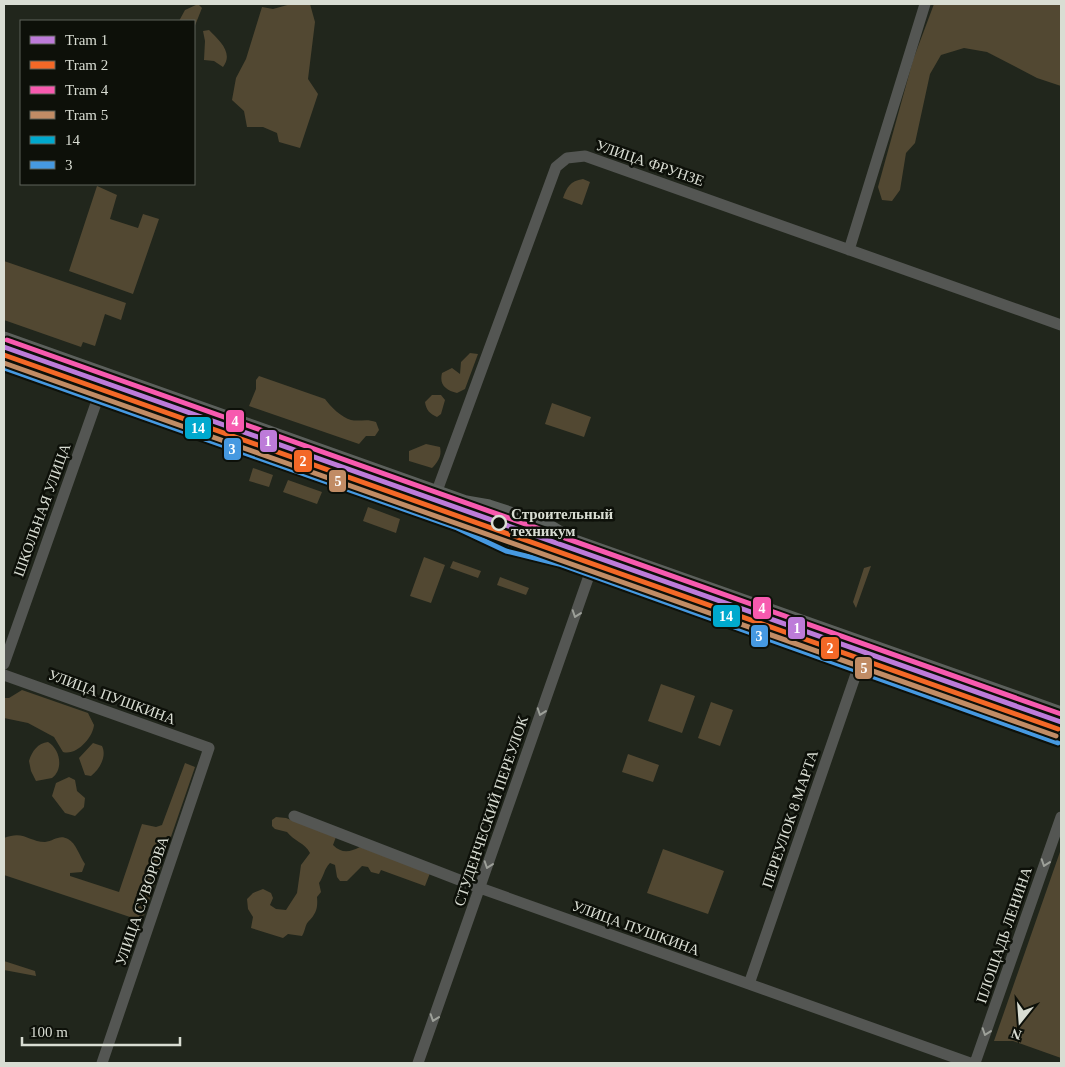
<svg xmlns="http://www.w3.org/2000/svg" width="1065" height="1067" font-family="Georgia,serif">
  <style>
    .green { fill: #524832 }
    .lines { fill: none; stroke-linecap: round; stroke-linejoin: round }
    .minor { stroke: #545653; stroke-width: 11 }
    .major { stroke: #5c605c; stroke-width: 15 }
    .bus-1-casing { stroke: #0d1009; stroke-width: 9 }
    .bus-2-casing { stroke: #0d1009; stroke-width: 9 }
    .bus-1 { stroke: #00a9ce; stroke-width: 5 }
    .bus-2 { stroke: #4699e1; stroke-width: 5 }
    .tram-1-casing { stroke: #0d1009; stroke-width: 9 }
    .tram-2-casing { stroke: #0d1009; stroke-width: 9 }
    .tram-3-casing { stroke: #0d1009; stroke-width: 9 }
    .tram-4-casing { stroke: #0d1009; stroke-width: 9 }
    .tram-1 { stroke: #bd7bd9; stroke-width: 5 }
    .tram-2 { stroke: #f36827; stroke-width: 5 }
    .tram-3 { stroke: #f75aaf; stroke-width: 5 }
    .tram-4 { stroke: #c18c65; stroke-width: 5 }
    .oneway { stroke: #9da099 }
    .stop-dot { fill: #0d1009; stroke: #d9ddd3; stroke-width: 2.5 }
    .labels { text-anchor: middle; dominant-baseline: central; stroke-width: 5; stroke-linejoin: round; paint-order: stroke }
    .street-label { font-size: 15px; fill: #d9ddd3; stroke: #0d1009 }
    .stop-label { font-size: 15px; font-weight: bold; fill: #d9ddd3; stroke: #0d1009; text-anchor: start }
    .line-badge { stroke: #0d1009; stroke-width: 2 }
    .badge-label { font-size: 14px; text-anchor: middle; font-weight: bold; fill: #fff }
  </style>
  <rect width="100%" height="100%" fill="#21261c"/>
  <path class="green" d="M 198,4 L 202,8 L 194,28 L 194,21 L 179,21 L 185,10 Z
    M 291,4 L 310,4 L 315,22 L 308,79 L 318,94 L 300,148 L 279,142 L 277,133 L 263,127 L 247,127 L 244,111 L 232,100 L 236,78 L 246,59 L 262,7 L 273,9 Z
    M 934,4 L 1061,4 L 1061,86 L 1037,78 L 987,52 L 964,48 L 941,55 L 930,74 L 915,143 L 906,153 L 900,190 L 892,201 L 882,200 L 878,187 L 913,60 Z
    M 209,30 C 219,40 234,53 223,67 L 214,61 L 204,60 L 205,41 L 203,31 Z
    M 583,179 L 590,182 L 582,205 L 563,198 C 567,187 570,181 583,179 Z
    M 97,186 L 117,195 L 110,219 L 138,228 L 143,214 L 159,219 L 133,294 L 69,271 Z
    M 4,261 L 126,303 L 121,320 L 105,314 L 95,346 L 83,342 L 81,347 L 4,320 Z
    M 470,353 L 478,354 L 465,389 L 457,393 C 446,390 439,385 442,373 L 452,368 L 460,374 L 461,362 Z
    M 259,376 L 325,399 C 330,406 342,418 351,420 C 360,422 366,418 376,422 L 379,430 L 375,436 L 366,436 L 359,444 L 249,406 L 256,389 L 256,380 Z
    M 432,395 L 441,395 L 445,400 L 441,414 L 437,417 C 430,414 426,410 425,402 Z
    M 552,403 L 591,417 L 584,437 L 545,424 Z
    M 426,444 L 440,447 C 442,456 438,462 432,468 L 409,461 L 409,451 Z
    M 253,468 L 273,475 L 269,487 L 249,481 Z
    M 288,480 L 322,492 L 317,504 L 283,492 Z
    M 368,507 L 400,519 L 396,533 L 363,521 Z
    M 424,557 L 445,565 L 431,603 L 410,596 Z
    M 453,561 L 481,571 L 478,578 L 450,568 Z
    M 871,566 L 856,608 L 853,602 L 864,568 Z
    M 500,577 L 529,588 L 526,595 L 497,585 Z
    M 661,684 L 695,696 L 682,733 L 648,721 Z
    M 22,690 L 88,713 L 94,725 C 93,737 77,756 63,752 L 54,737 L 28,723 L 4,718 L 4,698 L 9,698 Z
    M 711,702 L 733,710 L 720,746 L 698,738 Z
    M 48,742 C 60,749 64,769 52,778 L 36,781 L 31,771 L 29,761 C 32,751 38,743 48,742 Z
    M 93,743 L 102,746 C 107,756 100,769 91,776 L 85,775 L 79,758 Z
    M 628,754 L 659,765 L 653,782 L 622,772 Z
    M 185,763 L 195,767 L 144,915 L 136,919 L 4,875 L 4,838 C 24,830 29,842 45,842 C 54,841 59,834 68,839 C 76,843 80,857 85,864 L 82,872 L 70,873 L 70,876 L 119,892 L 142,824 L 156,827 L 162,825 Z
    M 69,777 L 75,780 L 77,791 L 85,798 L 84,807 L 75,816 L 65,813 L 52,796 L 56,783 Z
    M 276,817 L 286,818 L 336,837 L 333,845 C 342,854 350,852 360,847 L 430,873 L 425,886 L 381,870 L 379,874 L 371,872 L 368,867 L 362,866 L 347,881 L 340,881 L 337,877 L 335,865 L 330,863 C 324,869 324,876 319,883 L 321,892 L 317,897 C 318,909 316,914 308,922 C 305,925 305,932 302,936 L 288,934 L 283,938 L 251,928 L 253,917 L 248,909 L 247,899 L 253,893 L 263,889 L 271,893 L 273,898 L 270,905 L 276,909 L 286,910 L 297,893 L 301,865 L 310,853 C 305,843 294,841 287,832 L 275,829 L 272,826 L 272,820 Z
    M 663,849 L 724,871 L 708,914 L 647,893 Z
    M 1061,849 L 1061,1058 L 1013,1041 L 994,1041 Z
    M 4,961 L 35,971 L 36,976 L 4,970 Z"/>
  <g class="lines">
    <path class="minor" d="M 849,250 L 925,4
      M 430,510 L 556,167 L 567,158 L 585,156 L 1061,325
      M 4,664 L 106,375
      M 4,675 L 209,748 L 102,1063
      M 294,816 L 480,888 L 970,1063
      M 749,984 L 866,645
      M 418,1063 L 598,550
      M 975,1063 L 1061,817"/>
    <path class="major" d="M 4,339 L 466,503 L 489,507 L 549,527 L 572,541 L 1061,714
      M 4,360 L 460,521 C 490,540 526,552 561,557 L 1061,736"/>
    <g class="bus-1-casing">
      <path id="bus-1" d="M 4,360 L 460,521 L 509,544 L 561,557 L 1061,736"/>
    </g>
    <g class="bus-2-casing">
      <path id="bus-2" d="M 4,368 L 457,528 L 506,551 L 559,564 L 1058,743"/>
    </g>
    <use href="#bus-1" class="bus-1"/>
    <use href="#bus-2" class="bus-2"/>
    <g class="tram-1-casing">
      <path id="tram-1" d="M 4,347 L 1061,722"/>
    </g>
    <g class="tram-2-casing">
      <path id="tram-2" d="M 4,355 L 1058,729"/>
    </g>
    <g class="tram-3-casing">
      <path id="tram-3" d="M 7,340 L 1061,714"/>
    </g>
    <g class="tram-4-casing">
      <path id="tram-4" d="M 4,363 L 1056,736"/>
    </g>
    <use href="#tram-1" class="tram-1"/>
    <use href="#tram-2" class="tram-2"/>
    <use href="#tram-3" class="tram-3"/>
    <use href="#tram-4" class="tram-4"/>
  </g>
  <defs><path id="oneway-chevron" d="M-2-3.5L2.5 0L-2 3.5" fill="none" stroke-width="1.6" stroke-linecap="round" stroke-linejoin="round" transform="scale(1.25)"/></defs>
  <g class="oneway">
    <use href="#oneway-chevron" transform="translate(576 614) rotate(109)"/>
    <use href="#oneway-chevron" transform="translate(541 712) rotate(109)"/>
    <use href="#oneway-chevron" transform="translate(1045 863) rotate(109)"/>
    <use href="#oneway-chevron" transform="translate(488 865) rotate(109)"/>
    <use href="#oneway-chevron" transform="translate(434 1018) rotate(109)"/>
    <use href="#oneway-chevron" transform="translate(986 1032) rotate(109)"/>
  </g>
  <circle class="stop-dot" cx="499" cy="523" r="7"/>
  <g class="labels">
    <g class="street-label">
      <text transform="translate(650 163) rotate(19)">УЛИЦА ФРУНЗЕ</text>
      <text transform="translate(42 510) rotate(-70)">ШКОЛЬНАЯ УЛИЦА</text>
      <text transform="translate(112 697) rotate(20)">УЛИЦА ПУШКИНА</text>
      <text transform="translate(491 811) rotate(-71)">СТУДЕНЧЕСКИЙ ПЕРЕУЛОК</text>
      <text transform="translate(790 819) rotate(-71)">ПЕРЕУЛОК 8 МАРТА</text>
      <text transform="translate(142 901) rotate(-71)">УЛИЦА СУВОРОВА</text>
      <text transform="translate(636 928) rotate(20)">УЛИЦА ПУШКИНА</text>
      <text transform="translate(1004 935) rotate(-71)">ПЛОЩАДЬ ЛЕНИНА</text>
    </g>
    <g class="stop-label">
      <text x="511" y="514">Строительный<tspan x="511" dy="17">техникум</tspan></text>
    </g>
  </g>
  <g class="line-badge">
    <rect x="225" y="409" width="20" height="24" rx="5" fill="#f75aaf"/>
    <rect x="184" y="416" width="28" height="24" rx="5" fill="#00a9ce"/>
    <rect x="259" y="429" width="19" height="24" rx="5" fill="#bd7bd9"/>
    <rect x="223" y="437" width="19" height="24" rx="5" fill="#4699e1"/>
    <rect x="293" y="449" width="20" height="24" rx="5" fill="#f36827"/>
    <rect x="328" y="469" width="19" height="24" rx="5" fill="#c18c65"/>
    <rect x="752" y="596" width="20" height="24" rx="5" fill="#f75aaf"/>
    <rect x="712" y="604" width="29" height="24" rx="5" fill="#00a9ce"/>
    <rect x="787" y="616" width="19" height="24" rx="5" fill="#bd7bd9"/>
    <rect x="750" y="624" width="19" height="24" rx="5" fill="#4699e1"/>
    <rect x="820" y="636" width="20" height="24" rx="5" fill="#f36827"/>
    <rect x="854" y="656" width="19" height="24" rx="5" fill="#c18c65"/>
  </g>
  <g class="badge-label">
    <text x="235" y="426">4</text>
    <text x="198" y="433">14</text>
    <text x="268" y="446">1</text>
    <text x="232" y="454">3</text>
    <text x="303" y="466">2</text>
    <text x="338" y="486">5</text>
    <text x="762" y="613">4</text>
    <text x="726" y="621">14</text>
    <text x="797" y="633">1</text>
    <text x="759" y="641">3</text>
    <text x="830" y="653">2</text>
    <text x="864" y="673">5</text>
  </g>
  <rect width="1065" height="1067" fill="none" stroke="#d9ddd3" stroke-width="10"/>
  <rect x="20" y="20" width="175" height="165" fill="#0d1009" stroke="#5f625a"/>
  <rect x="30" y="36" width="25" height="8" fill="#bd7bd9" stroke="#5f625a"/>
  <text x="65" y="45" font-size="15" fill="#d9ddd3">Tram 1</text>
  <rect x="30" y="61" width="25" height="8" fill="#f36827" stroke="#5f625a"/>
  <text x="65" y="70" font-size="15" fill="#d9ddd3">Tram 2</text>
  <rect x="30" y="86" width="25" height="8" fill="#f75aaf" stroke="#5f625a"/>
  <text x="65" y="95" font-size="15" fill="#d9ddd3">Tram 4</text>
  <rect x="30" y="111" width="25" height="8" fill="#c18c65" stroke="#5f625a"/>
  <text x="65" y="120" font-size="15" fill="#d9ddd3">Tram 5</text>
  <rect x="30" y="136" width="25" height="8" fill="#00a9ce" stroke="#5f625a"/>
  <text x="65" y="145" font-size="15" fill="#d9ddd3">14</text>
  <rect x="30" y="161" width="25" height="8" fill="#4699e1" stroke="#5f625a"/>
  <text x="65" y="170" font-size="15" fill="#d9ddd3">3</text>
  <g transform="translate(1020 1022) rotate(197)" stroke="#0d1009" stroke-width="4" paint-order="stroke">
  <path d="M0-4L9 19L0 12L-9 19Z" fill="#d9ddd3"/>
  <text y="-8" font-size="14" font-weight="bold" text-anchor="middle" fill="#d9ddd3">N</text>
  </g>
  <path d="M22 1037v8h158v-8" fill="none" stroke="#d9ddd3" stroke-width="2.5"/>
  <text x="30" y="1037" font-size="15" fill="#d9ddd3" stroke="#0d1009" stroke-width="4" paint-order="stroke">100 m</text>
</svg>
